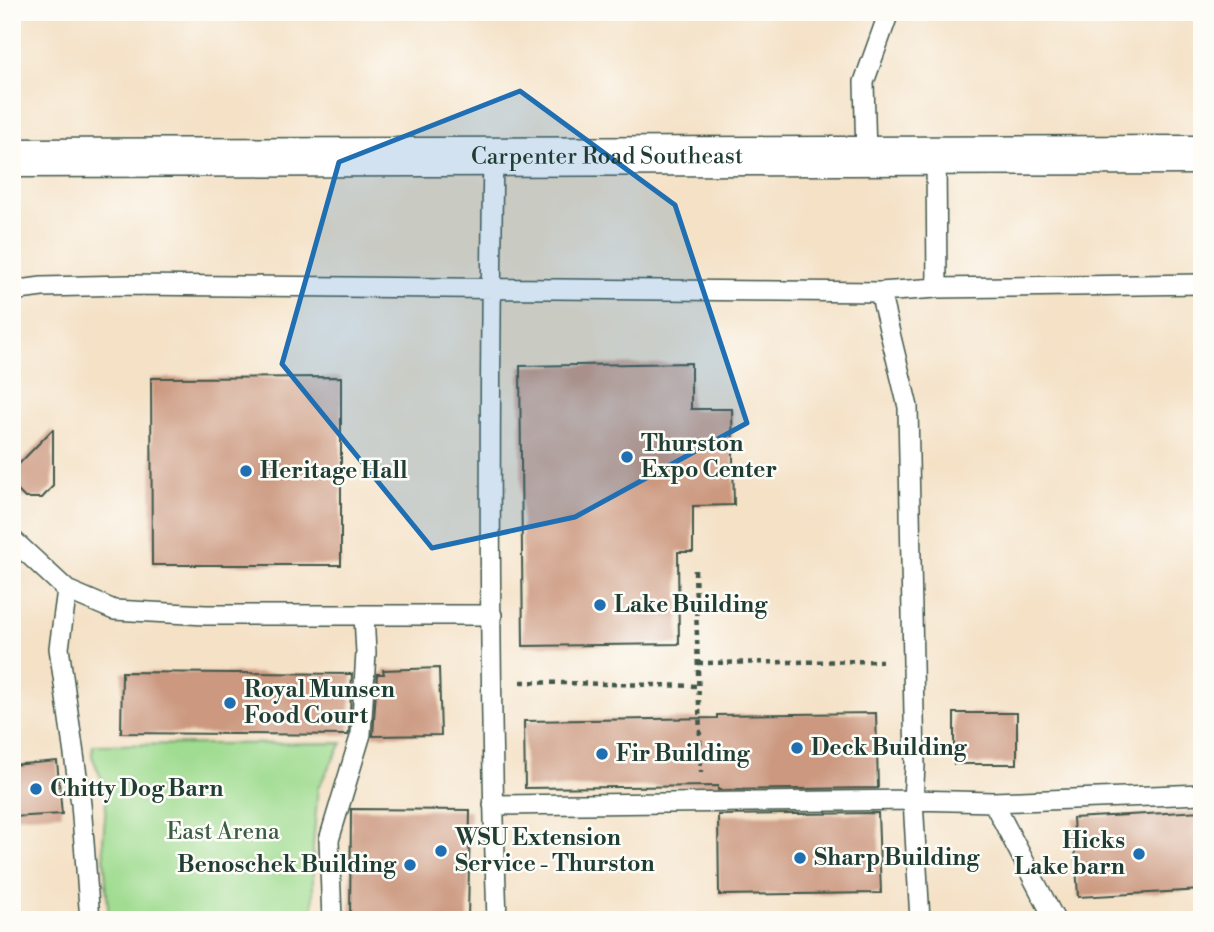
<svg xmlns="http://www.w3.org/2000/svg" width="1214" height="932" font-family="'Libre Bodoni',serif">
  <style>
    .green { fill: #a0dc91; stroke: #608c62; stroke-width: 2 }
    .building { fill: #cc9980 }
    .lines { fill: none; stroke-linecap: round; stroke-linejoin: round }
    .service-casing { stroke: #3f564a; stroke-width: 22 }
    .tertiary-casing { stroke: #3f564a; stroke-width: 41 }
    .path { stroke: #3f564a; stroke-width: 4.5; stroke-dasharray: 5 5; stroke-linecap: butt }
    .service { stroke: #fff; stroke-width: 19 }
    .tertiary { stroke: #fff; stroke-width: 38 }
    .marked { fill: #1f6fb2; fill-opacity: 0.2; stroke: #1f6fb2; stroke-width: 5; stroke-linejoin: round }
    .poi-dot { fill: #1f6fb2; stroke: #fdfcf7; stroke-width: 2.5 }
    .labels { text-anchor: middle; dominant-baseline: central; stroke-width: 5; stroke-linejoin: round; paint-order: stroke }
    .street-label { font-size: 23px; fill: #1f3d34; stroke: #fdfcf7 }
    .poi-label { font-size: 23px; font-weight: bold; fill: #1f3d34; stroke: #fdfcf7; text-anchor: start }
    .park-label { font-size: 23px; fill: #395d47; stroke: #fdfcf7 }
  </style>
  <rect width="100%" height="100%" fill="#fdfcf7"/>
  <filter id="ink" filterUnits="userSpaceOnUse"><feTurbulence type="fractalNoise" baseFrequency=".0143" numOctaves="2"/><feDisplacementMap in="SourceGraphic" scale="14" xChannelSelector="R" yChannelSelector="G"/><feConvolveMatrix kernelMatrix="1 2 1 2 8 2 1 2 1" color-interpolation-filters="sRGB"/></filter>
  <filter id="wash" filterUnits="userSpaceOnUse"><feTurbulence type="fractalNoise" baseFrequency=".00686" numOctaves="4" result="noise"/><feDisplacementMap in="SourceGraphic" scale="28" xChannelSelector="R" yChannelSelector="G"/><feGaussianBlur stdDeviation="1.57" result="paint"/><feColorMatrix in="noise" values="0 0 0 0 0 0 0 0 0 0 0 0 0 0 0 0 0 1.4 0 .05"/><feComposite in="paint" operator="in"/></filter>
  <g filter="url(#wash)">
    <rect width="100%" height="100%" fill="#f4e1c6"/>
    <path class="green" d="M 342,743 L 318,788 L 313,846 L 313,920 L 109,920 L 103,842 L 107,792 L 92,756 L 93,745 Z"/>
    <g id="blocks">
      <path class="building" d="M 691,363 L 691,409 L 732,409 L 734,505 L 693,506 L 693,552 L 678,552 L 679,644 L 523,646 L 520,366 Z
        M 341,377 L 341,565 L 152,565 L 151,378 Z
        M 53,429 L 53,486 L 42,498 L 25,498 L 13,486 L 13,470 Z
        M 439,668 L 441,735 L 373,736 L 377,674 L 384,674 L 383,670 Z
        M 122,672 L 352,674 L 349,732 L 348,735 L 121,733 Z
        M 876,713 L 878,788 L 718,790 L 718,786 L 525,788 L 524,721 L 717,718 L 717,715 Z
        M 954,713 L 1017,713 L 1017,764 L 954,764 Z
        M 57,761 L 62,814 L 12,817 L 12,765 Z
        M 351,809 L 470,810 L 468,920 L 350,920 Z
        M 1202,811 L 1202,890 L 1078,897 L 1073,818 Z
        M 878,813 L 881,893 L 719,895 L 718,815 Z"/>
    </g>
  </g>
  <g filter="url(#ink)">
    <use href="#blocks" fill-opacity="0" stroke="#3f564a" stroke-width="2"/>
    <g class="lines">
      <g class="service-casing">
        <path id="service" d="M 493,155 C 489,410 488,665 497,920
          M 866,155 L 864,82 L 889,12
          M 936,155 L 937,288
          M 12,291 L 42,287 L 127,285 L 880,292 L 937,288 L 1202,284
          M 880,292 L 908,407 L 915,766 L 913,800 L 920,920
          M 12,539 L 67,590 L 114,610 L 206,615 L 492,615
          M 67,590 L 59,648 L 81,804 L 90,920
          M 993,802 L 1055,920
          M 493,805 L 913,800 L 993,802 L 1202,794
          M 332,920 L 329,840 L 361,734 L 366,653 L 364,615"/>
      </g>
      <g class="tertiary-casing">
        <g id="tertiary">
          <path id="s1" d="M 12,158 L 1202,155"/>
        </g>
      </g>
      <path class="path" d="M 695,570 L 701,772
        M 698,663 L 882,661
        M 521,682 L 698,686"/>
      <use href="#service" class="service"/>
      <use href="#tertiary" class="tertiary"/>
    </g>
  </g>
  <path class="marked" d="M 520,91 L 675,205 L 747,423 L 575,517 L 432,548 L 282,364 L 339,162 Z"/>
  <g class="poi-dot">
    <circle cx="627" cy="457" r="7"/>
    <circle cx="246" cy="471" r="7"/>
    <circle cx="600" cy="605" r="7"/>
    <circle cx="230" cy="703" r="7"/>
    <circle cx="797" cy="748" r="7"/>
    <circle cx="602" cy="754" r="7"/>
    <circle cx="36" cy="789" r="7"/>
    <circle cx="441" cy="851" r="7"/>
    <circle cx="1139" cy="854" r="7"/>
    <circle cx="800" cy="858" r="7"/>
    <circle cx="410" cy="865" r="7"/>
  </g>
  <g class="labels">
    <g class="street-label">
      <text stroke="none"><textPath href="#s1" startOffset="595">Carpenter Road Southeast</textPath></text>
    </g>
    <g class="poi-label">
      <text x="641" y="444">Thurston<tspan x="641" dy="26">Expo Center</tspan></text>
      <text x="260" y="471">Heritage Hall</text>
      <text x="614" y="605">Lake Building</text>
      <text x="244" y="690">Royal Munsen<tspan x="244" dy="26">Food Court</tspan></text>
      <text x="811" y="748">Deck Building</text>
      <text x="616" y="754">Fir Building</text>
      <text x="50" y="789">Chitty Dog Barn</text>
      <text x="455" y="838">WSU Extension<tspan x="455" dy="26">Service - Thurston</tspan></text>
      <text x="1125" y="841" text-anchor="end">Hicks<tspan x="1125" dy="26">Lake barn</tspan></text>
      <text x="814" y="858">Sharp Building</text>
      <text x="396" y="865" text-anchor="end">Benoschek Building</text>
    </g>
    <g class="park-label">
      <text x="223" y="832">East Arena</text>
    </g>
  </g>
  <rect width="1214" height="932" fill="none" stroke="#fdfcf7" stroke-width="42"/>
</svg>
